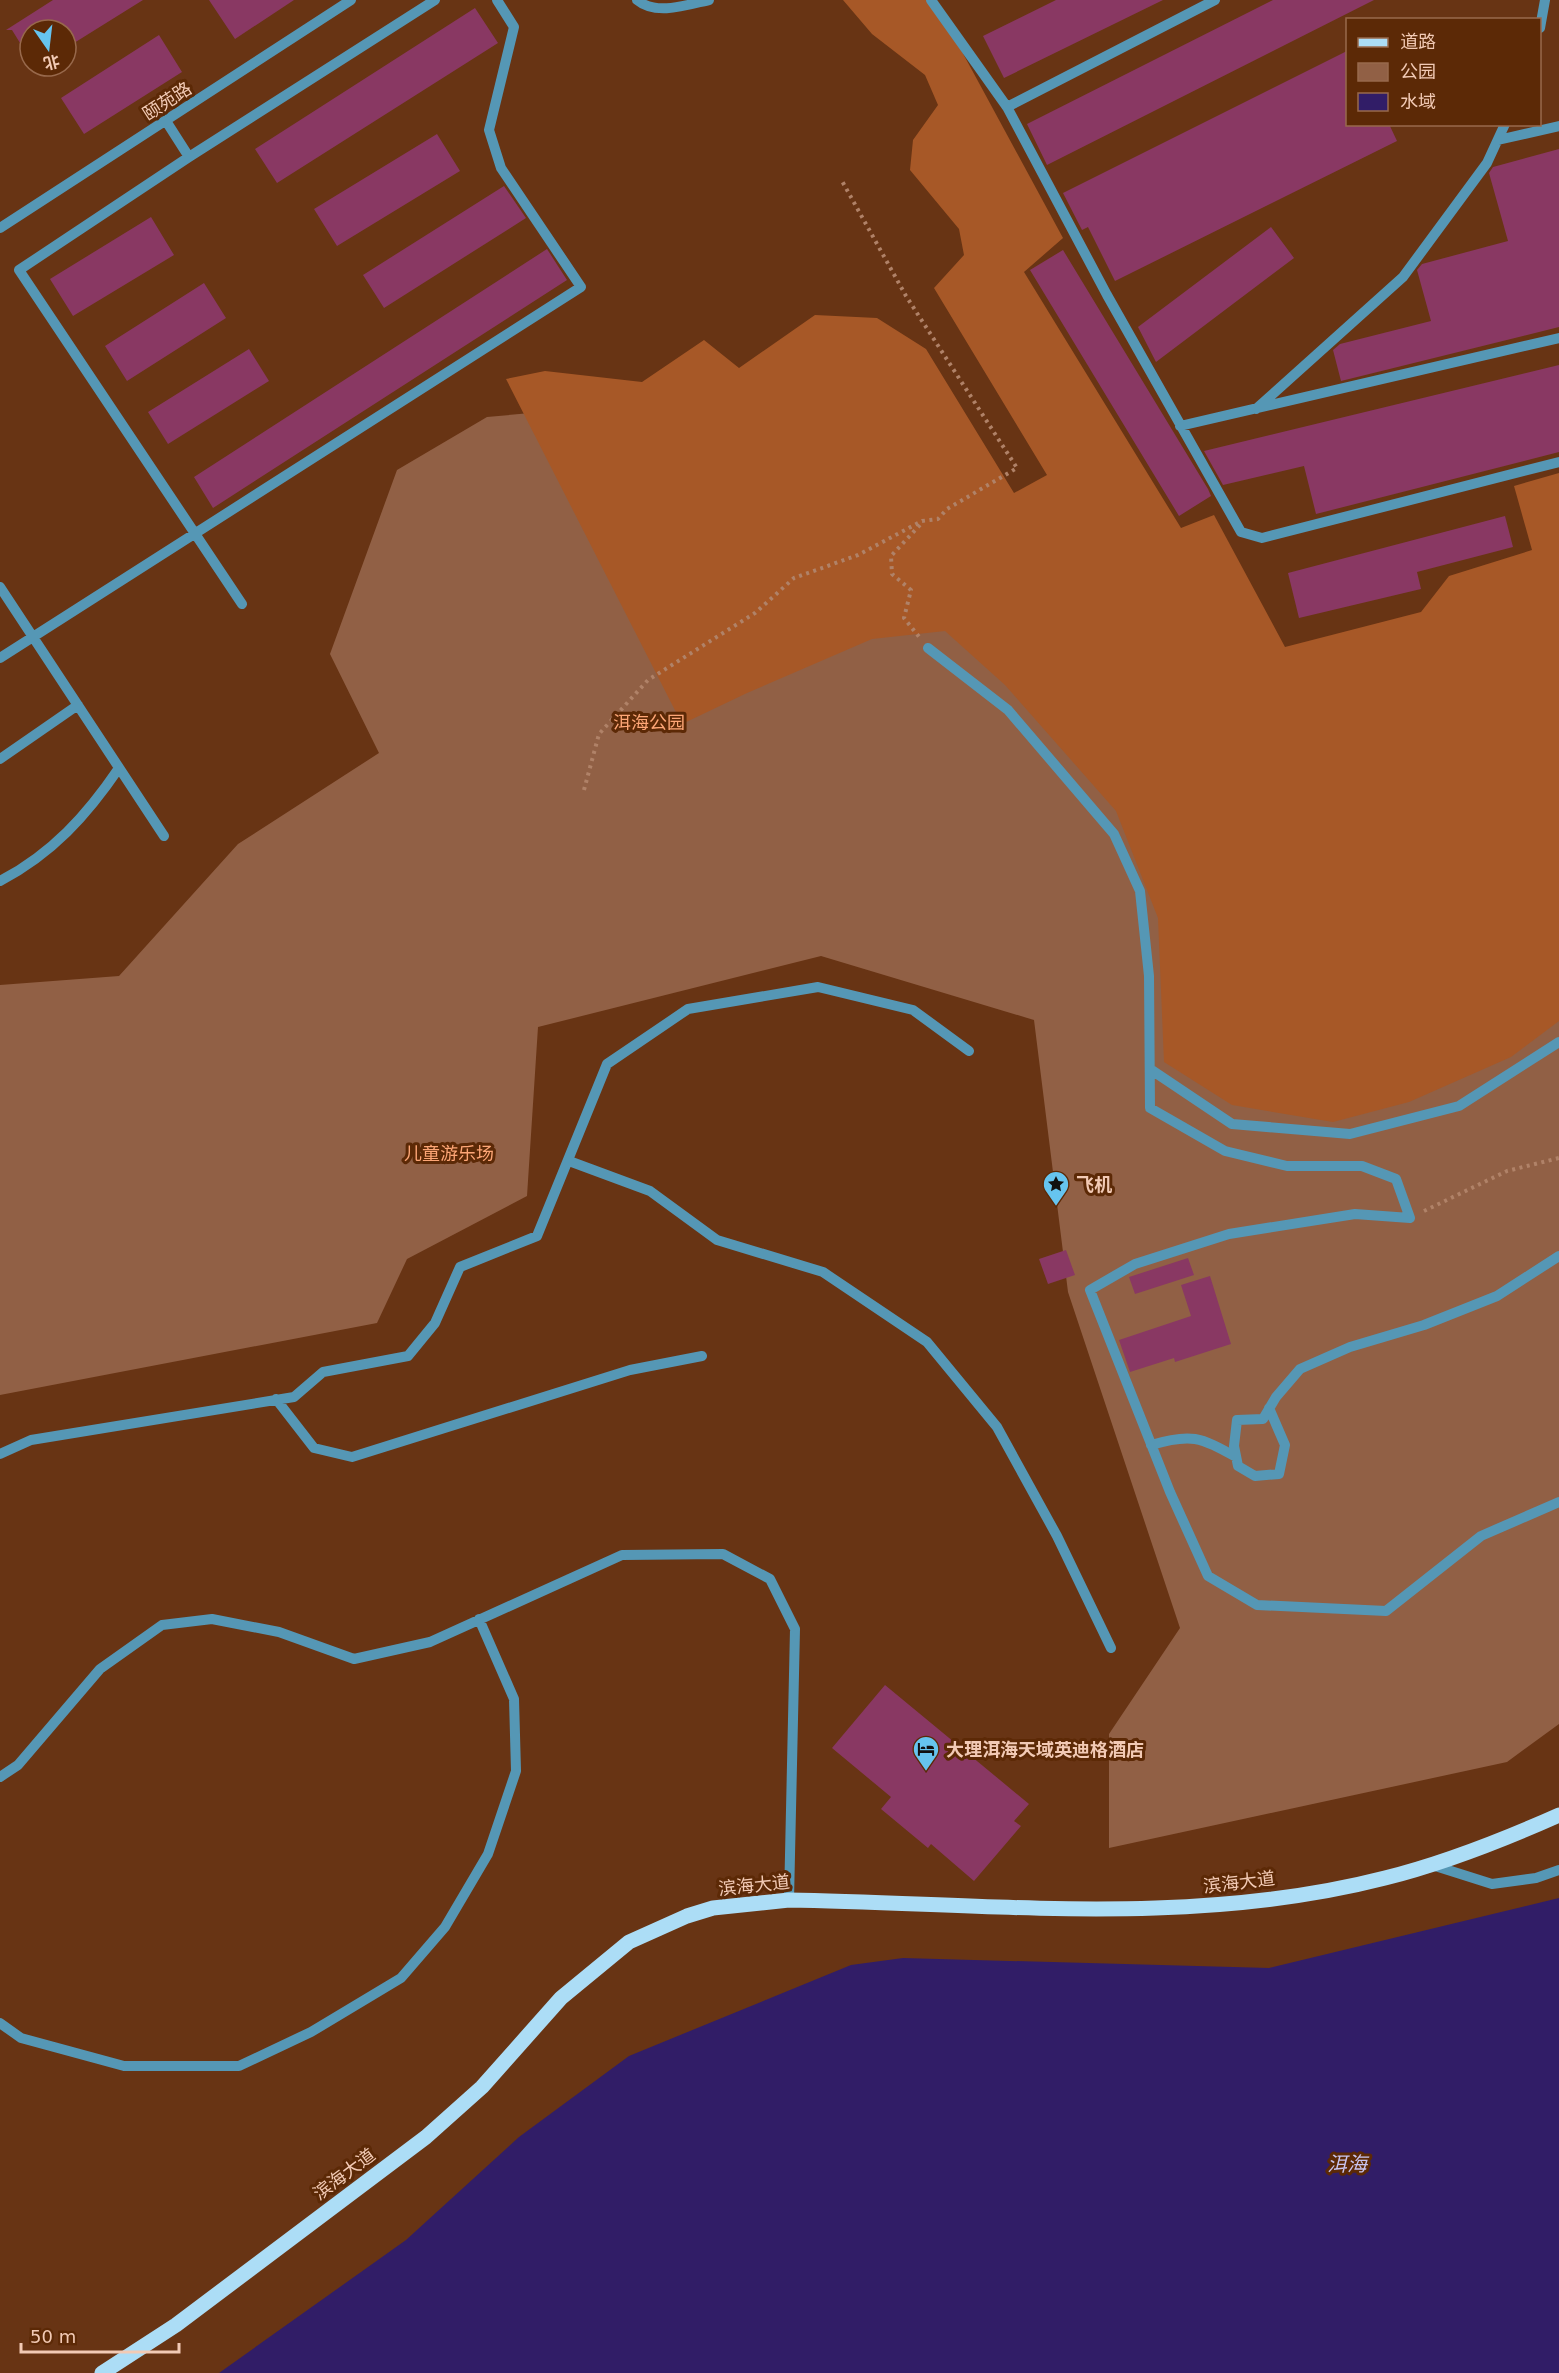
<svg xmlns="http://www.w3.org/2000/svg" width="1559" height="2373" font-family="'DejaVu Sans','Noto Sans SC',sans-serif">
  <style>
    .green { fill: #916045 }
    .forest { fill: #a75827 }
    .water { fill: #311d67 }
    .building { fill: #893863 }
    .lines { fill: none; stroke-linecap: round; stroke-linejoin: round }
    .path { stroke: #b08268; stroke-width: 4; stroke-dasharray: 3 4.5; stroke-linecap: butt }
    .minor { stroke: #5597b5; stroke-width: 10 }
    .major { stroke: #acddf6; stroke-width: 15 }
    .labels { text-anchor: middle; dominant-baseline: central; stroke-width: 6; stroke-linejoin: round; paint-order: stroke }
    .street-label { font-size: 18px; fill: #f2cab5; stroke: #5c2906 }
    .park-label { font-size: 18px; fill: #fda676; stroke: #5c2906 }
    .poi-label { font-size: 18px; font-weight: bold; fill: #f2cab5; stroke: #5c2906; text-anchor: start }
    .water-label { font-size: 20px; font-style: italic; fill: #c8c4ef; stroke: #5c2906 }
  </style>
  <rect width="100%" height="100%" fill="#683414"/>
  <path class="green" d="M 621,405 L 1559,907 L 1559,1724 L 1507,1762 L 1109,1848 L 1109,1734 L 1180,1628 L 1068,1292 L 1034,1020 L 821,956 L 538,1027 L 527,1196 L 407,1259 L 377,1323 L 0,1395 L 0,985 L 119,976 L 238,844 L 379,753 L 330,654 L 397,470 L 487,417 Z"/>
  <path class="forest" d="M 843,0 L 934,0 L 1063,238 L 1024,272 L 1181,528 L 1214,515 L 1285,647 L 1421,612 L 1449,576 L 1532,550 L 1514,486 L 1559,473 L 1559,1021 L 1511,1057 L 1409,1102 L 1333,1122 L 1232,1105 L 1164,1062 L 1158,918 L 1116,811 L 1005,685 L 945,631 L 872,639 L 747,693 L 682,724 L 506,379 L 545,371 L 642,382 L 704,340 L 739,368 L 815,315 L 877,318 L 926,349 L 1014,493 L 1047,475 L 934,288 L 964,255 L 959,229 L 910,170 L 913,140 L 938,105 L 925,75 L 872,34 Z"/>
  <path class="water" d="M 1559,1898 L 1559,2373 L 219,2373 L 406,2240 L 519,2137 L 629,2056 L 851,1965 L 903,1958 L 1269,1968 Z"/>
  <path class="building" d="M 53,0 L 143,0 L 66,48 L 66,30 L 30,30 L 30,59 L 12,30 L 6,30 Z
    M 209,0 L 294,0 L 235,39 Z
    M 1056,0 L 1163,0 L 1004,78 L 983,36 Z
    M 1273,0 L 1374,0 L 1047,165 L 1027,124 Z
    M 475,8 L 498,43 L 277,183 L 255,149 Z
    M 159,35 L 182,72 L 84,134 L 61,98 Z
    M 1347,51 L 1347,124 L 1389,124 L 1397,141 L 1115,281 L 1088,227 L 1082,230 L 1063,193 Z
    M 437,134 L 460,171 L 337,246 L 314,209 Z
    M 1559,149 L 1559,327 L 1341,381 L 1333,350 L 1340,344 L 1431,321 L 1417,270 L 1422,264 L 1508,241 L 1489,173 L 1493,167 Z
    M 504,186 L 526,218 L 384,308 L 363,275 Z
    M 151,217 L 174,255 L 73,316 L 50,279 Z
    M 1271,227 L 1294,258 L 1156,362 L 1138,327 Z
    M 547,249 L 567,280 L 213,508 L 194,477 Z
    M 1063,250 L 1208,489 L 1211,496 L 1179,516 L 1030,270 Z
    M 204,283 L 226,318 L 127,381 L 105,346 Z
    M 249,349 L 269,381 L 168,444 L 148,412 Z
    M 1559,365 L 1559,452 L 1316,514 L 1304,466 L 1223,485 L 1204,451 Z
    M 1505,516 L 1513,547 L 1417,572 L 1421,589 L 1299,618 L 1288,573 Z
    M 1066,1250 L 1075,1275 L 1048,1284 L 1039,1259 Z
    M 1188,1258 L 1194,1275 L 1135,1294 L 1129,1277 Z
    M 1210,1276 L 1231,1344 L 1175,1362 L 1174,1358 L 1130,1372 L 1119,1340 L 1191,1316 L 1181,1285 Z
    M 885,1685 L 1029,1804 L 1014,1821 L 1021,1826 L 974,1881 L 931,1844 L 928,1848 L 881,1809 L 891,1797 L 832,1748 Z"/>
  <g class="lines">
    <path class="path" d="M 920,525 L 891,556 L 892,574 L 911,590 L 904,618 L 920,638
      M 584,790 L 599,734 L 648,680 L 755,613 L 794,578 L 858,555 L 922,521 L 938,519 L 947,509 L 1017,468 L 906,296 L 842,181
      M 1424,1211 L 1507,1171 L 1559,1158"/>
    <path class="minor" d="M 637,0 C 656,16 687,5 709,0
      M 931,0 L 1007,107 L 1107,295 L 1241,532 L 1262,538 L 1559,462
      M 1540,28 L 1545,0
      M 1007,107 L 1215,0
      M 166,121 L 189,157
      M 1498,140 L 1559,126
      M 0,228 L 351,0
      M 1256,409 L 1403,277 L 1487,163 L 1505,124
      M 1180,426 L 1559,338
      M 0,587 L 164,836
      M 242,604 L 19,270 L 189,157 L 435,0
      M 928,648 L 1008,710 L 1114,834 L 1140,891 L 1149,976 L 1150,1108 L 1225,1151 L 1287,1166 L 1362,1166 L 1396,1179 L 1410,1218 L 1355,1214 L 1229,1234 L 1135,1264 L 1090,1290 L 1170,1492 L 1208,1576 L 1257,1605 L 1386,1611 L 1481,1536 L 1559,1502
      M 0,658 L 581,287 L 501,168 L 489,130 L 514,27 L 497,0
      M 0,759 L 78,705
      M 0,881 C 52,854 87,815 119,768
      M 1150,1069 L 1232,1124 L 1350,1134 L 1459,1106 L 1559,1042
      M 569,1161 L 650,1191 L 717,1240 L 823,1272 L 927,1342 L 997,1427 L 1057,1536 L 1111,1648
      M 276,1399 L 314,1448 L 352,1457 L 630,1370 L 702,1356
      M 1269,1408 L 1285,1445 L 1279,1474 L 1255,1476 L 1238,1466 L 1234,1446 L 1237,1420 L 1263,1419 L 1276,1397 L 1300,1369 L 1350,1347 L 1424,1325 L 1497,1296 L 1559,1256
      M 1151,1445 C 1191,1433 1200,1437 1236,1457
      M 0,1454 L 31,1440 L 294,1397 L 323,1372 L 408,1356 L 435,1323 L 460,1267 L 537,1236 L 607,1064 L 688,1009 L 818,987 L 913,1010 L 969,1051
      M 0,1777 L 18,1765 L 100,1669 L 162,1625 L 212,1619 L 279,1632 L 354,1659 L 430,1642 L 622,1555 L 723,1554 L 770,1579 L 795,1629 L 789,1900
      M 1432,1865 L 1492,1884 L 1536,1878 L 1559,1870
      M 0,2023 L 21,2038 L 124,2066 L 239,2066 L 311,2032 L 401,1978 L 445,1927 L 488,1854 L 516,1771 L 514,1699 L 479,1619"/>
    <path class="major" d="M 102,2373 L 176,2325 L 426,2137 L 482,2087 L 561,1998 L 629,1942 L 687,1916 L 713,1908 L 789,1900 C 987,1903 1190,1928 1385,1878 C 1445,1863 1503,1840 1559,1815"/>
  </g>
  <defs>
    <g id="sight-pin" transform="scale(1.35)"><path d="M0 17L-7.5 6A9.5 9.5 0 1 1 7.5 6Z" fill="#66c4ef" stroke="#5c2906"/><path d="M0-6L1.8-2.2L6-1.7L2.9 1.2L3.7 5.4L0 3.3L-3.7 5.4L-2.9 1.2L-6-1.7L-1.8-2.2Z" fill="#111"/></g>
    <g id="hotel-pin" transform="scale(1.35)"><path d="M0 17L-7.5 6A9.5 9.5 0 1 1 7.5 6Z" fill="#66c4ef" stroke="#5c2906"/><path d="M-6-4.5h1.5V1H6V5H4.5V3h-9V5H-6ZM-4 0a1.8 1.8 0 1 1 3.6 0ZM.5 0V-2.5h3Q6-2.5 6 0Z" fill="#111"/></g>
  </defs>
  <g fill-rule="evenodd">
    <use href="#sight-pin" x="1056" y="1184"/>
    <use href="#hotel-pin" x="926" y="1749"/>
  </g>
  <g class="labels">
    <g class="street-label">
      <text transform="translate(167 101) rotate(-33)">颐苑路</text>
      <text transform="translate(1239 1882) rotate(-7)">滨海大道</text>
      <text transform="translate(754 1885) rotate(-6)">滨海大道</text>
      <text transform="translate(344 2174) rotate(-37)">滨海大道</text>
    </g>
    <g class="park-label">
      <text x="649" y="722">洱海公园</text>
      <text x="449" y="1153">儿童游乐场</text>
    </g>
    <g class="poi-label">
      <text x="1076" y="1184">飞机</text>
      <text x="946" y="1749">大理洱海天域英迪格酒店</text>
    </g>
    <g class="water-label">
      <text x="1347" y="2164">洱海</text>
    </g>
  </g>
  <rect x="1346" y="18" width="195" height="108" fill="#5c2906" stroke="#98694c" stroke-width="1.5"/>
  <rect x="1358" y="38" width="30" height="9" fill="#acddf6" stroke="#98694c" stroke-width="1.5"/>
  <text x="1400" y="48" font-size="18" fill="#f2cab5">道路</text>
  <rect x="1358" y="63" width="30" height="18" fill="#916045" stroke="#98694c" stroke-width="1.5"/>
  <text x="1400" y="78" font-size="18" fill="#f2cab5">公园</text>
  <rect x="1358" y="93" width="30" height="18" fill="#311d67" stroke="#98694c" stroke-width="1.5"/>
  <text x="1400" y="108" font-size="18" fill="#f2cab5">水域</text>
  <g transform="translate(48 48) rotate(166)"><circle r="28" fill="#5c2906" stroke="#98694c" stroke-width="1.5"/>
  <path d="M0-4.5L10 22L0 15L-10 22Z" fill="#66c4ef"/>
  <text y="-9" font-size="16" font-weight="bold" text-anchor="middle" fill="#f2cab5">北</text>
  </g>
  <path d="M21 2343v9h158v-9" fill="none" stroke="#f2cab5" stroke-width="3"/>
  <text x="30" y="2343" font-size="18" fill="#f2cab5" stroke="#5c2906" stroke-width="4.5" paint-order="stroke">50 m</text>
</svg>
